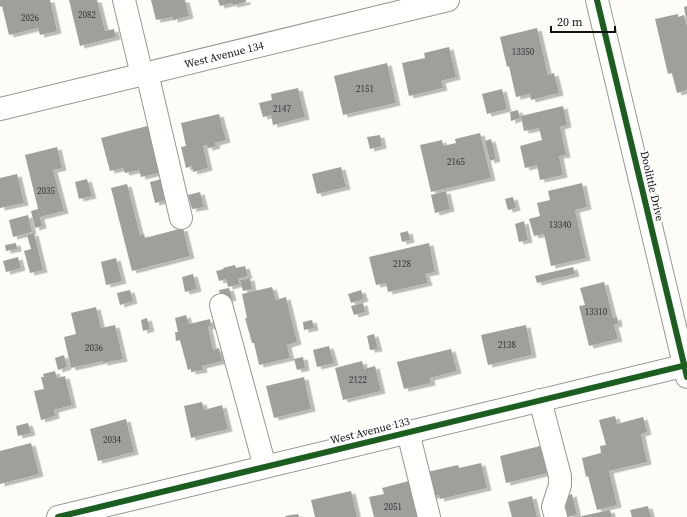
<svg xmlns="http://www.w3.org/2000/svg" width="687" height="517" font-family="'Source Serif 4',serif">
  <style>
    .building { fill: #a19f9c; filter: url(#shadow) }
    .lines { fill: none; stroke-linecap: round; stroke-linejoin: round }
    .minor-casing { stroke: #979795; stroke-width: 24 }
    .minor { stroke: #fffffe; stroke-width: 22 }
    .cycleway-casing { stroke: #fff; stroke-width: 8 }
    .cycleway { stroke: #1b5e20; stroke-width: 6 }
    .labels { text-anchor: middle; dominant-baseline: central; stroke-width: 4; stroke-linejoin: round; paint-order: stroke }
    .number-label { font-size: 9px; fill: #353434 }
    .street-label { font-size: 11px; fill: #111; stroke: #fff }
  </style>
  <defs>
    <filter id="shadow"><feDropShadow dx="4.5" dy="2.5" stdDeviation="0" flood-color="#0004"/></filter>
  </defs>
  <rect width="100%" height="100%" fill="#fdfcf7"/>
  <path class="building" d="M 0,0 L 50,0 L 57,31 L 40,35 L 38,28 L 9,35 L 2,6 L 0,7 Z
    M 69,0 L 97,0 L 105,31 L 114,29 L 116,37 L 80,46 Z
    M 151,0 L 185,0 L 189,16 L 173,20 L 173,17 L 156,20 Z
    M 218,0 L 246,0 L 246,2 L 233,5 L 232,3 L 220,6 Z
    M 687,6 L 687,19 L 686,19 L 684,7 Z
    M 678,14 L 678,17 L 684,15 L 687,26 L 687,90 L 677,93 L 672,73 L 668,74 L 655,19 Z
    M 537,28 L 548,75 L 554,73 L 559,93 L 531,100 L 530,94 L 516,97 L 509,66 L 507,67 L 500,37 Z
    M 449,47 L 456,77 L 441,81 L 443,88 L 409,96 L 402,63 L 425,58 L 424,53 Z
    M 387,63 L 396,103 L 343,115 L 334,76 Z
    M 298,88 L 305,117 L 273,125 L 271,115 L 263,117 L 259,103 L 272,100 L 271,94 Z
    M 502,89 L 507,109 L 487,114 L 482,94 Z
    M 563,106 L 567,125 L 560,127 L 566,155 L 559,156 L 563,175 L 540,180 L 537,165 L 525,168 L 520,146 L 542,140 L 539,128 L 524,131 L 521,116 Z
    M 518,110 L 520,118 L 511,121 L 510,112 Z
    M 219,114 L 226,140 L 215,143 L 216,146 L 208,148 L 207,145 L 203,146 L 208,168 L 193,172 L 192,166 L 186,168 L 181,147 L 186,146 L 181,123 Z
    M 151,125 L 163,172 L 141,177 L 139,170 L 125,173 L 123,168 L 110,171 L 101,138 Z
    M 480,133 L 491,178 L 431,192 L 420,145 L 442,140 L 443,146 L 456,143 L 455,139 Z
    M 380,135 L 382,146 L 370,149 L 367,137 Z
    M 491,139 L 496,159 L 490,161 L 485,141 Z
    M 57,147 L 62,168 L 53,170 L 64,211 L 40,217 L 25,155 Z
    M 341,167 L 346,187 L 317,194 L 312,174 Z
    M 17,174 L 24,203 L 0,208 L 0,178 Z
    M 165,178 L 170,199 L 155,203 L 150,182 Z
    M 87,179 L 92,196 L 79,199 L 75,182 Z
    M 582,183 L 587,207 L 575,210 L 586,258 L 551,266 L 544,234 L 534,236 L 529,219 L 540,216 L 537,203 L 550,200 L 548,191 Z
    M 127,184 L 140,235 L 144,234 L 145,238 L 183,228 L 190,256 L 132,271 L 111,188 Z
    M 446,191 L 450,209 L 435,213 L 431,195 Z
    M 200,192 L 204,207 L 192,209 L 188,195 Z
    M 513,197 L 516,208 L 508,210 L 505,199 Z
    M 38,209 L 42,226 L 35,228 L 31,211 Z
    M 28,215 L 32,232 L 13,237 L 9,220 Z
    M 524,221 L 528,240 L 519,242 L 515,224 Z
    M 408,231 L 410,240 L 402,242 L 400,233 Z
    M 34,233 L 43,270 L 30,273 L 24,251 L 31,249 L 27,235 Z
    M 16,243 L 17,249 L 6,251 L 5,245 Z
    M 429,243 L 435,272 L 425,274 L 428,283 L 388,292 L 386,283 L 376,285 L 369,257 Z
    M 18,257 L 21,268 L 6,272 L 3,261 Z
    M 116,258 L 122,281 L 106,285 L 101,262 Z
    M 235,265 L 236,268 L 245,266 L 248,276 L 238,279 L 240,284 L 228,287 L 226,279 L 219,281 L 216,271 L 224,269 L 223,268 Z
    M 573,267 L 575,274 L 537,283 L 535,276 Z
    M 193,274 L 197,289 L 185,292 L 182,277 Z
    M 250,278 L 252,289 L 243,291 L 240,280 Z
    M 604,282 L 613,318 L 617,317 L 618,324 L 614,325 L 618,339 L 589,346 L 579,306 L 585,305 L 580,288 Z
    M 272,287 L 276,300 L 286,297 L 297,342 L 287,345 L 290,358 L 259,365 L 254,343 L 252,343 L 245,318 L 247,318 L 242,294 Z
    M 229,288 L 232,298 L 222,301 L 219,290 Z
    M 130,290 L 133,301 L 120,305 L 117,293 Z
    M 361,290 L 364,299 L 351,303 L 348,294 Z
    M 363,303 L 365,312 L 354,315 L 351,306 Z
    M 96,307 L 101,328 L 115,325 L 123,359 L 103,363 L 103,361 L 71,368 L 64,337 L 76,334 L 71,313 Z
    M 186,315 L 189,324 L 210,319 L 211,326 L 208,327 L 213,350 L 219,348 L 222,361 L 202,366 L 203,370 L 191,372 L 191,369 L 188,370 L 180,340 L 176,341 L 175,332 L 178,332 L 175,318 Z
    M 147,318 L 150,329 L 143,331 L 141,320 Z
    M 312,320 L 314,328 L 304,330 L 303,322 Z
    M 526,325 L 532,355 L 488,365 L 481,335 Z
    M 374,334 L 378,349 L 370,350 L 367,336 Z
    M 329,346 L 334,363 L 317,367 L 313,350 Z
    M 451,349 L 457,371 L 430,378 L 431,383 L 404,389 L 397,362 Z
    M 64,355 L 67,367 L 58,370 L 55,358 Z
    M 303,357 L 305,368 L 297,370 L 294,359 Z
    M 362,361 L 364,369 L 375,366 L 381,391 L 343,400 L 335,368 Z
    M 55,371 L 57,378 L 65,376 L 72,405 L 54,410 L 55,416 L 41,420 L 34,391 L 44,389 L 41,377 L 44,377 L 43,374 Z
    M 304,377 L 311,409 L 274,418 L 266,386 Z
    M 202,402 L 204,410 L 222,405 L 228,429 L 191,438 L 184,406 Z
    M 615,416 L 617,424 L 643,417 L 647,432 L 641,434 L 647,462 L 609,471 L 617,505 L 597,510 L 588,476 L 586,477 L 582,458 L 601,453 L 600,446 L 606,445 L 599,420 Z
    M 126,419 L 134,452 L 98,461 L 90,429 Z
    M 28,423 L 31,433 L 18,436 L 16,426 Z
    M 31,443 L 39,474 L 0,484 L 0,451 Z
    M 540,446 L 547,473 L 506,483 L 500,456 Z
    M 481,463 L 487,488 L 440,499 L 439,495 L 429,497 L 423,473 L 458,465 L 459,468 Z
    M 409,481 L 417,517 L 374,517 L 369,497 L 384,494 L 382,488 Z
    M 351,491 L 357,517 L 315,517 L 311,500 Z
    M 572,494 L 577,515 L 568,517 L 563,497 Z
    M 532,496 L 537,517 L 512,517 L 508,502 Z
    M 648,506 L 651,517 L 632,517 L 630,510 Z
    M 610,510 L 612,517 L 582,517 L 582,516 Z
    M 298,514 L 299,517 L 286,517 L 285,516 Z"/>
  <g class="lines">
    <g class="minor-casing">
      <path id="minor" d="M 124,0 L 142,75
        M 597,0 L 687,377
        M 147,73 L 181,218
        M 0,109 L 448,0
        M 221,305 L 265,467
        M 540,400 L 560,476 L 560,485 L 553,507 L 556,517
        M 408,432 L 429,517
        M 58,517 L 687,365"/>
    </g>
    <use href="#minor" class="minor"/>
    <g class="cycleway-casing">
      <path id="cycleway" d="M 597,0 L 687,377
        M 58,517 L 687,365"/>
    </g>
    <use href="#cycleway" class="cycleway"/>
  </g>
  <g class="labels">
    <g class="number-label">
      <text x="87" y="15">2082</text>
      <text x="30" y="18">2026</text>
      <text x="523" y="52">13350</text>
      <text x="365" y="89">2151</text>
      <text x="282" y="109">2147</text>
      <text x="456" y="162">2165</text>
      <text x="46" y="191">2035</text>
      <text x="560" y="225">13340</text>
      <text x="402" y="264">2128</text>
      <text x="596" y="312">13310</text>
      <text x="507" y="345">2138</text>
      <text x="94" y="348">2036</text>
      <text x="358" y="380">2122</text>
      <text x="112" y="440">2034</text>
      <text x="393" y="507">2051</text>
    </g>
    <g class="street-label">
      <text transform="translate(224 55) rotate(-14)">West Avenue 134</text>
      <text transform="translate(652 186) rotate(77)">Doolittle Drive</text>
      <text transform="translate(370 431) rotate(-14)">West Avenue 133</text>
    </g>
  </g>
  <path d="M551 26v6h64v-6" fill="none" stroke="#111111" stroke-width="2"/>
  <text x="557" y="26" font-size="12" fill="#111111" stroke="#ffffff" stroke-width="3" paint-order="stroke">20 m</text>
</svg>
